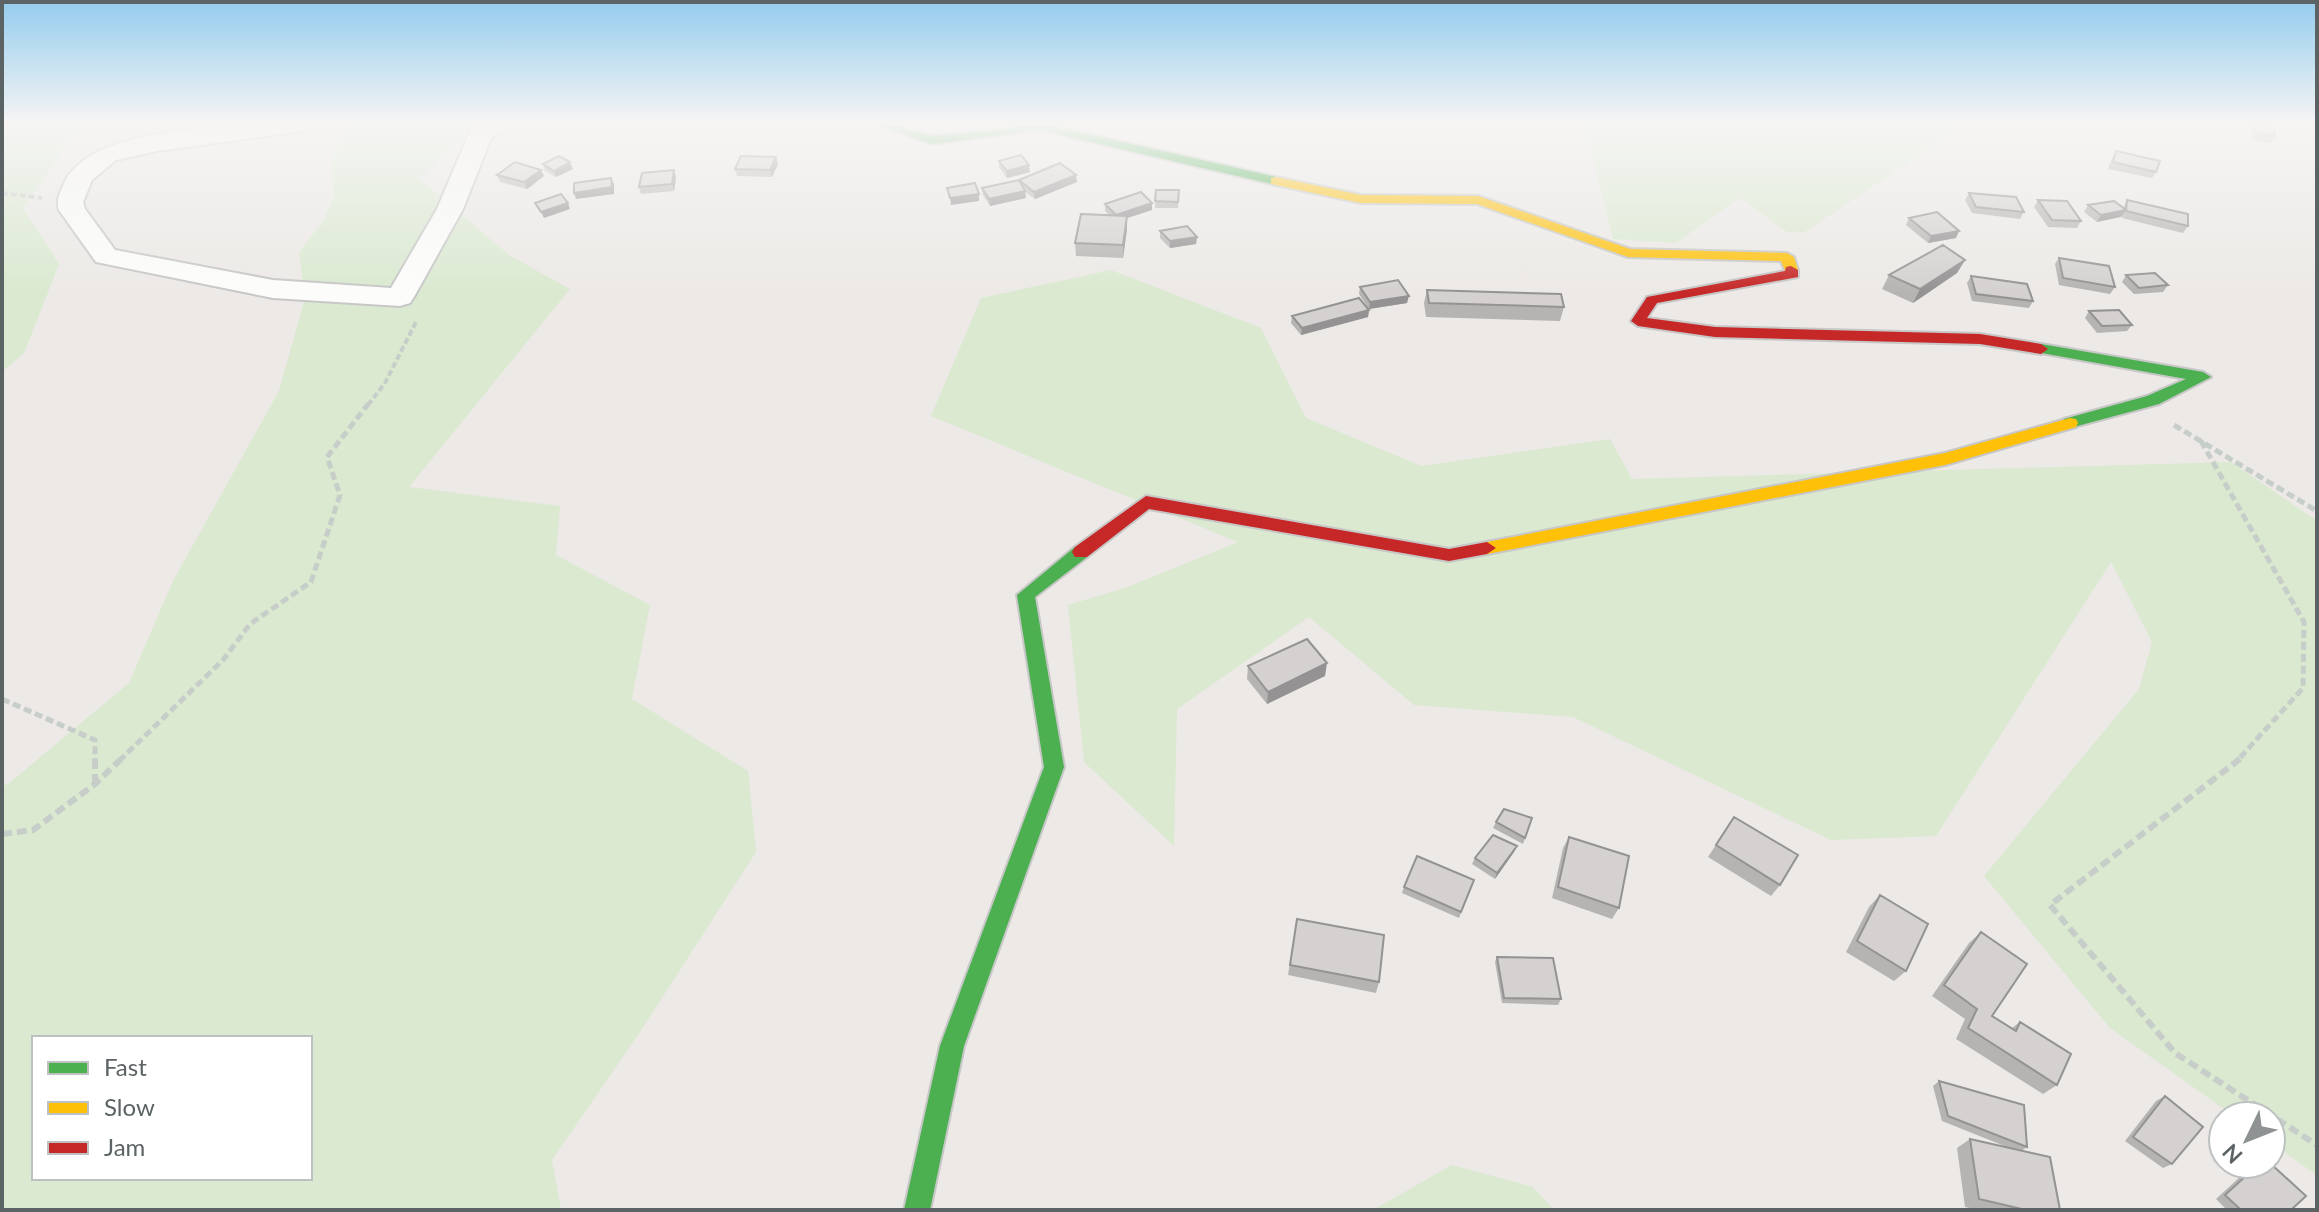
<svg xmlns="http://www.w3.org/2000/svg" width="2319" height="1212" font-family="Lato,sans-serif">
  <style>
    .green { fill: #dae9d0; fill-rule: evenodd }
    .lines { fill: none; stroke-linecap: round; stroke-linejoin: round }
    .street-casing { stroke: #c6c7c6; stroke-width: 4 }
    .fast-casing { stroke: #c6c7c6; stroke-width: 4 }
    .slow-casing { stroke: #c6c7c6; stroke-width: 4 }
    .jam-casing { stroke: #c6c7c6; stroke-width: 4 }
    .path-far2 { stroke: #c7cdc8; stroke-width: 4; stroke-dasharray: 6 3; stroke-linecap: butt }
    .path-far1 { stroke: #c7cdc8; stroke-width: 5; stroke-dasharray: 8 4; stroke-linecap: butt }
    .path { stroke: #c7cdc8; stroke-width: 6; stroke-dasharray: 10 5; stroke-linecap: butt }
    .street { fill: #fcfcfb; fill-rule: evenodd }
    .fast { fill: #4caf50; fill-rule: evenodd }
    .slow { fill: #ffc107; fill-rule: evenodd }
    .jam { fill: #c62828; fill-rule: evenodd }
    .wall { fill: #b6b4b3 }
    .shaded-wall { fill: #949292 }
    .building { fill: #d4d1d0; stroke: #949292; stroke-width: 2 }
  </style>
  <rect width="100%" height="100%" fill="#ece9e6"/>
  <path class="green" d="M 2,124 L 82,124 L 23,208 L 59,264 L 24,353 L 2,372 Z
    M 361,124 L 480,124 L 419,178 L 509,255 L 570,289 L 409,487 L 560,506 L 556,555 L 650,605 L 632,699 L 748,771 L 756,852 L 642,1029 L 552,1160 L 561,1210 L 2,1210 L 2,784 L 7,785 L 129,683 L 173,581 L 279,391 L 305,298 L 299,252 L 323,221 L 334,196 L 331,164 L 341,136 ZM 34,1038 L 310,1038 L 310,1178 L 34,1178 Z
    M 1585,124 L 1951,124 L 1958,130 L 1803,233 L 1787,232 L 1740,198 L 1676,243 L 1613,239 Z
    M 1111,270 L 1261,328 L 1306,418 L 1421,466 L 1610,439 L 1632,479 L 2231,462 L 2317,521 L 2317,1175 L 2271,1143 L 2271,1116 L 2234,1116 L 2110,1028 L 1984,876 L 2139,689 L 2152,642 L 2111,562 L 1936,836 L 1831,840 L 1573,717 L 1414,705 L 1309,617 L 1177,709 L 1174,846 L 1084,762 L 1068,605 L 1128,587 L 1238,542 L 931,416 L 981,298 Z
    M 1452,1165 L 1533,1187 L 1554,1210 L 1373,1210 Z"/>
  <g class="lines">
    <g class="street-casing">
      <path id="street" d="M 249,124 L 315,124 L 312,129 L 303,131 L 157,151 L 116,160 L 92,180 L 83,202 L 85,209 L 115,250 L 273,280 L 391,288 L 437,209 L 471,129 L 481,124 L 511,124 L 491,138 L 463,209 L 414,297 L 410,303 L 400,306 L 273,298 L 96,262 L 59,210 C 56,201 59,195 63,186 C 85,131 197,130 249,124 Z"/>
    </g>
    <g class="fast-casing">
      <path id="fast" d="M 875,124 L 892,124 L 933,136 L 1045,124 L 1276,177 L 1282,181 L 1276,185 L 1039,130 L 932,144 Z
        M 2041,344 L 2203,372 L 2211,377 L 2159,404 L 2070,428 L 2064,427 L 2062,423 L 2064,419 L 2147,396 L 2186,379 L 2036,352 L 2034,349 Z
        M 1081,546 L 1090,552 L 1087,557 L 1035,597 L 1064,767 L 964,1046 L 930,1210 L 904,1210 L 940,1046 L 1044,767 L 1017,595 L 1075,547 Z"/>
    </g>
    <g class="slow-casing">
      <path id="slow" d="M 1276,177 L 1361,195 L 1478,196 L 1630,249 L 1787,253 L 1794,257 L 1798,270 L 1796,273 L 1786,273 L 1781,261 L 1628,257 L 1477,204 L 1361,203 L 1271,184 L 1271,178 Z
        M 2070,418 L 2076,419 L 2078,423 L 2076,427 L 1945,465 L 1487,554 L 1478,548 L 1487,542 L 1945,453 Z"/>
    </g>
    <g class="jam-casing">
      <path id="jam" d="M 1791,266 L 1798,270 L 1798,277 L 1657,303 L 1647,318 L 1715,327 L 1980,334 L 2041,344 L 2048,349 L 2041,354 L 1980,344 L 1715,337 L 1638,326 L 1631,321 L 1647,297 L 1785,271 L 1786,267 Z
        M 1146,496 L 1449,549 L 1487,542 L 1496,548 L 1487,554 L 1449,561 L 1149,509 L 1087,557 L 1075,557 L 1072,552 L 1075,547 Z"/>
    </g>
    <path class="path-far2" d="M 2,193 L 42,198
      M 368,405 L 385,383 L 417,320"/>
    <path class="path-far1" d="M 2174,425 L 2317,511
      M 2201,441 L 2304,622 L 2303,688 L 2237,761
      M 2,699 L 95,740 L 95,761
      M 119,761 L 223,660 L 250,624 L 311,582 L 340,495 L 327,457 L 369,403"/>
    <path class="path" d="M 95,759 L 95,783
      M 2240,759 L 2050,905 L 2175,1053 L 2317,1145
      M 2,834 L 33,830 L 95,784 L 121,759"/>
    <use href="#street" class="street"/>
    <use href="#fast" class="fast"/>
    <use href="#slow" class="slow"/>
    <use href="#jam" class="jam"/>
  </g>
  <path class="wall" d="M 2249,124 L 2273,124 L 2275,136 L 2271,143 L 2252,139 Z
    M 2116,151 L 2156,172 L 2152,178 L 2108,169 L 2112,158 Z
    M 999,161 L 1030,172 L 1007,178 L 999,167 Z
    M 543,164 L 573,169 L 556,177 L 545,171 Z
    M 778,164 L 772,177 L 737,176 L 735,169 Z
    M 541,170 L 544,176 L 527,189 L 500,182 L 497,175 Z
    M 676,177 L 674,191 L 641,194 L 639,187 Z
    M 1019,180 L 1077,182 L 1035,199 L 1025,192 L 1026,198 L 990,206 L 983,195 L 982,188 Z
    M 1156,190 L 1179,190 L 1178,208 L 1155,208 Z
    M 1969,193 L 2024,212 L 2020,219 L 1972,213 L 1965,200 Z
    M 2038,200 L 2081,221 L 2077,228 L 2048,227 L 2034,207 Z
    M 2127,200 L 2188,226 L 2183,233 L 2122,218 L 2122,216 L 2097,222 L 2084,212 L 2088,205 L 2123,208 Z
    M 1105,204 L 1152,210 L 1127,218 L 1127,229 L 1123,258 L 1076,256 L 1075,243 L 1109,215 L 1105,211 Z
    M 1909,218 L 1959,231 L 1956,238 L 1928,243 L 1906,225 Z
    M 1160,231 L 1197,237 L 1196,244 L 1170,248 L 1160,238 Z
    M 2059,258 L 2115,287 L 2110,294 L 2059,285 L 2055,264 Z
    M 1965,260 L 1957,273 L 1913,303 L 1882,289 L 1889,275 Z
    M 2126,275 L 2168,285 L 2163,292 L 2134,294 L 2122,282 Z
    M 1971,276 L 2033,301 L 2029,308 L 1972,301 L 1967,283 Z
    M 1360,287 L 1407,303 L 1369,309 L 1359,294 Z
    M 1427,290 L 1564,307 L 1560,321 L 1426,317 L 1424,303 Z
    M 1369,310 L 1368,317 L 1301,335 L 1291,323 L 1292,316 Z
    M 2089,311 L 2132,325 L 2127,331 L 2097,333 L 2085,318 Z
    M 1248,666 L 1325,676 L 1267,704 L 1247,679 Z
    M 1734,817 L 1780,885 L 1771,896 L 1708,857 Z
    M 1496,822 L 1525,838 L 1523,844 L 1493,828 Z
    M 1569,837 L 1619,908 L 1612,919 L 1552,898 L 1563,848 Z
    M 1514,852 L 1495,879 L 1472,864 L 1475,858 Z
    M 1474,880 L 1459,918 L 1402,893 L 1404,887 Z
    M 1880,895 L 1906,971 L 1894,981 L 1846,952 L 1869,907 Z
    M 1297,919 L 1379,982 L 1376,993 L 1288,975 Z
    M 1981,932 L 1992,1016 L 2012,1028 L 2020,1022 L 2057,1085 L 2043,1094 L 1956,1039 L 1965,1019 L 1932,996 L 1969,943 Z
    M 1497,957 L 1561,999 L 1558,1005 L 1502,1003 L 1495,962 Z
    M 1939,1081 L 2027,1147 L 2021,1151 L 2060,1210 L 1979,1210 L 1965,1207 L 1957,1148 L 1970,1139 L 2012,1149 L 1942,1121 L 1933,1086 Z
    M 2165,1096 L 2172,1164 L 2163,1168 L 2125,1141 L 2156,1101 Z
    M 2254,1164 L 2271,1164 L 2291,1210 L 2227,1210 L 2216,1199 Z"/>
  <path class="shaded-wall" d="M 776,157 L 778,164 L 772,177 L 770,170 Z
    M 570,162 L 573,169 L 556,177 L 554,171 Z
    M 1029,165 L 1030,172 L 1007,178 L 1007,171 Z
    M 541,170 L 544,176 L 527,189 L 524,182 Z
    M 674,170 L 676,177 L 674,191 L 672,184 Z
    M 1076,175 L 1077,182 L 1035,199 L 1034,192 Z
    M 611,178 L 614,184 L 614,194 L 576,199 L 574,193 Z
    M 1025,191 L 1026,198 L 990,206 L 989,199 Z
    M 979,194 L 979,201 L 951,205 L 950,198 Z
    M 568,203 L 570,209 L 544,218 L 541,212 Z
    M 1152,203 L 1152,210 L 1127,218 L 1127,229 L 1123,258 L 1123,245 L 1116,215 Z
    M 2126,210 L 2121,217 L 2097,222 L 2101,215 Z
    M 1959,231 L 1956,238 L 1928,243 L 1931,236 Z
    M 1197,237 L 1196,244 L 1170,248 L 1170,241 Z
    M 1965,260 L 1957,273 L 1913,303 L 1920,289 Z
    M 1409,296 L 1407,303 L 1369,309 L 1370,302 Z
    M 1369,310 L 1368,317 L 1301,335 L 1302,328 Z
    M 1327,663 L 1325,676 L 1267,704 L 1268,692 Z
    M 1517,846 L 1514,852 L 1495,879 L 1497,873 Z"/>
  <path class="building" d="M 2255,124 L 2273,124 L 2275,136 L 2256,132 Z
    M 2116,151 L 2160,161 L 2156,172 L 2113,162 Z
    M 1021,155 L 1029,165 L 1007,171 L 999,161 Z
    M 559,156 L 570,162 L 554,171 L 543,164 Z
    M 741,156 L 776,157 L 770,170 L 735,169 Z
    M 515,162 L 541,170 L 524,182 L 497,175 Z
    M 1060,163 L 1076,175 L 1034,192 L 1019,180 Z
    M 674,170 L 672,184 L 639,187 L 642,173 Z
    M 611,178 L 612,187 L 574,193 L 574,183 Z
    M 1019,180 L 1025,191 L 989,199 L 982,188 Z
    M 975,183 L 979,194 L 950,198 L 947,188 Z
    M 1156,190 L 1179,190 L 1178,202 L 1155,201 Z
    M 1141,192 L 1152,203 L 1116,215 L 1105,204 Z
    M 1969,193 L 2016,197 L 2024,212 L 1976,207 Z
    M 561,194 L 568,203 L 541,212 L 535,203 Z
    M 2038,200 L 2067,201 L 2081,221 L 2052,220 Z
    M 2127,200 L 2188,214 L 2188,226 L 2126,211 Z
    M 2114,201 L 2126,210 L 2101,215 L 2088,205 Z
    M 1937,212 L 1959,231 L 1931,236 L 1909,218 Z
    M 1081,214 L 1127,216 L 1123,245 L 1075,243 Z
    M 1187,226 L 1197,237 L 1170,241 L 1160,231 Z
    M 1943,245 L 1965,260 L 1920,289 L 1889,275 Z
    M 2059,258 L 2109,266 L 2115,287 L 2063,278 Z
    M 2155,273 L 2168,285 L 2139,288 L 2126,275 Z
    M 1971,276 L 2027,284 L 2033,301 L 1976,294 Z
    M 1398,280 L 1409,296 L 1370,302 L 1360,287 Z
    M 1427,290 L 1561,294 L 1564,307 L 1429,303 Z
    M 1359,298 L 1369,310 L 1302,328 L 1292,316 Z
    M 2119,310 L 2132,325 L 2102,326 L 2089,311 Z
    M 1307,639 L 1327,663 L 1268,692 L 1248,666 Z
    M 1504,809 L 1532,818 L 1525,838 L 1496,822 Z
    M 1734,817 L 1798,855 L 1780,885 L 1716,845 Z
    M 1493,835 L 1517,846 L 1497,873 L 1475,858 Z
    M 1569,837 L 1629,856 L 1619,908 L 1558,887 Z
    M 1417,856 L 1474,880 L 1461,912 L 1404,887 Z
    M 1880,895 L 1928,924 L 1906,971 L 1857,941 Z
    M 1297,919 L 1384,935 L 1379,982 L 1290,965 Z
    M 1981,932 L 2027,964 L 1992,1016 L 2016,1031 L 2020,1022 L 2071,1054 L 2057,1085 L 1968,1028 L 1977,1009 L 1944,985 Z
    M 1497,957 L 1553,958 L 1561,999 L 1504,998 Z
    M 1939,1081 L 2024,1105 L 2027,1147 L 1948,1116 Z
    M 2165,1096 L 2203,1127 L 2172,1164 L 2133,1137 Z
    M 1970,1139 L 2050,1157 L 2060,1210 L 2026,1210 L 1979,1199 Z
    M 2259,1164 L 2271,1164 L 2306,1196 L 2291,1210 L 2241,1210 L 2225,1195 Z"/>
  <linearGradient id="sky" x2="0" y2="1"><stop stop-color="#95ccee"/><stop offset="0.42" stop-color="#f6f5f4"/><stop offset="1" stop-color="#f6f5f4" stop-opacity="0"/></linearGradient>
  <rect width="2319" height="293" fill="url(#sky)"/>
  <rect width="2319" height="1212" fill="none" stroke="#5b6365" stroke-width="8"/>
  <rect x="32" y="1036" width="280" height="144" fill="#ffffff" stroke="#bdc1c1" stroke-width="2"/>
  <rect x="48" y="1062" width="40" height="12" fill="#4caf50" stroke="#bdc1c1" stroke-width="2"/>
  <text x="104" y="1076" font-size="24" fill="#5b6365">Fast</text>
  <rect x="48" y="1102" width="40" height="12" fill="#ffc107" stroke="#bdc1c1" stroke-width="2"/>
  <text x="104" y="1116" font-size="24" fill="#5b6365">Slow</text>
  <rect x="48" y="1142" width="40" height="12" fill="#c62828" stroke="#bdc1c1" stroke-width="2"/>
  <text x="104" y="1156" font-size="24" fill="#5b6365">Jam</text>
  <g transform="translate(2247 1140) rotate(227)"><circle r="38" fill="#ffffff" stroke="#bdc1c1" stroke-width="2"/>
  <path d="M0-6L14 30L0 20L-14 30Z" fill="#8e9292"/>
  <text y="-12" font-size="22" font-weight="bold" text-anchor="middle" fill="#5b6365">N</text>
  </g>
</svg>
